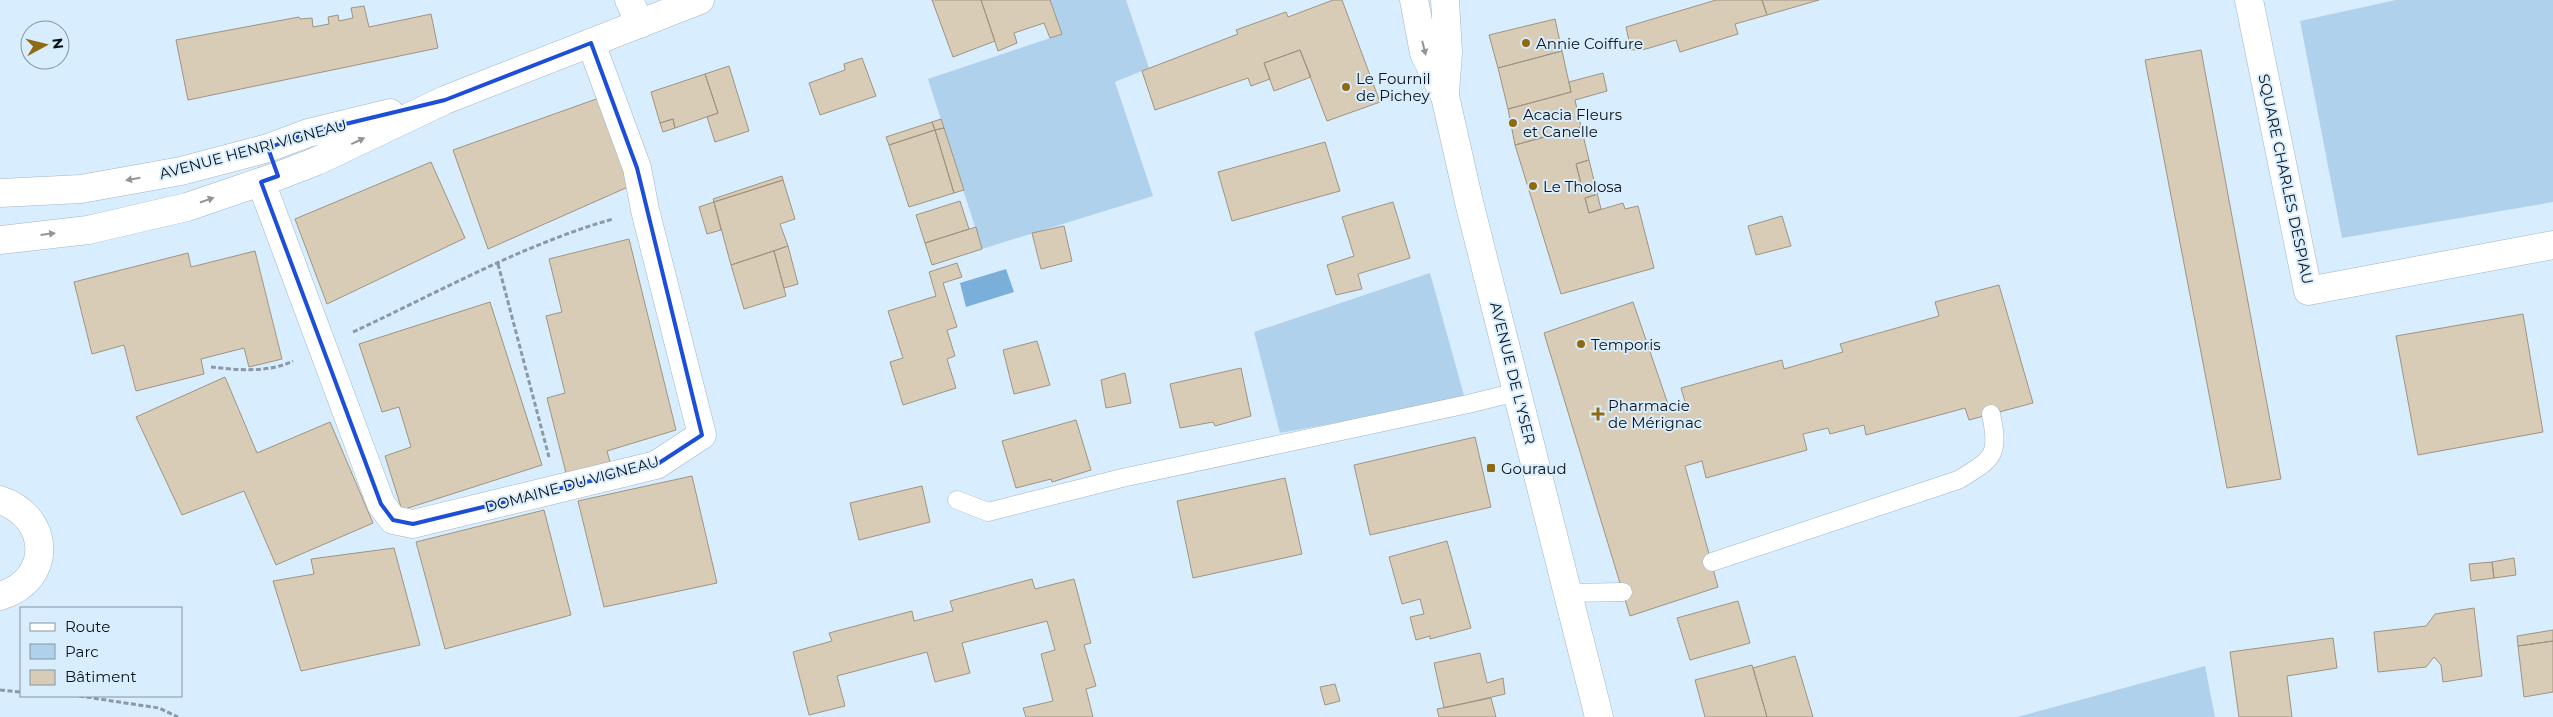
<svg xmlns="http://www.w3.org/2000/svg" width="2553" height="717" font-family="Montserrat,sans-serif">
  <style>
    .green { fill: #b0d1eb }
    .water { fill: #79afd8 }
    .building { fill: #d9ccb7; stroke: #9f947f }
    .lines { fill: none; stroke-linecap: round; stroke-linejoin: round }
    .service-casing { stroke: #a1b5c5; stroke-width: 19 }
    .minor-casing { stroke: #a1b5c5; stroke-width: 29 }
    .tertiary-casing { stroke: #a1b5c5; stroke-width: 29 }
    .secondary-casing { stroke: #a1b5c5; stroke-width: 29 }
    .path { stroke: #8a99a6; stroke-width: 3; stroke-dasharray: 5 2.5; stroke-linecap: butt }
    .service { stroke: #fff; stroke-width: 18 }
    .minor { stroke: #fff; stroke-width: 28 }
    .tertiary { stroke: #fff; stroke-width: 28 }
    .secondary { stroke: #fff; stroke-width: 28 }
    .oneway { fill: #929597 }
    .marked { fill: none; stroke: #1d4ed8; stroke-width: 4; stroke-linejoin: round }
    .poi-dot { fill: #906a10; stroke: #d8edfe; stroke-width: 2 }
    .labels { text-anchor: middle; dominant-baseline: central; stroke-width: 4; stroke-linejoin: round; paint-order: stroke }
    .poi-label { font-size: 15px; fill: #0c1318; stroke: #d8edfe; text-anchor: start }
    .street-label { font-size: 15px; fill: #0c1318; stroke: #d8edfe }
  </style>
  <rect width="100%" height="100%" fill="#d8edfe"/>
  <path class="green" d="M 1050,0 L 1126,0 L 1149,68 L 1115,82 L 1153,196 L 982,249 L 928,79 L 1062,34 Z
    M 2396,0 L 2553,0 L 2553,202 L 2342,238 L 2300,21 Z
    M 1430,273 L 1465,399 L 1280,433 L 1254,332 Z
    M 2205,666 L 2215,717 L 2017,717 Z"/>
  <path class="water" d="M 1006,269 L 1014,292 L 966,307 L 960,283 Z"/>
  <path class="building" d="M 932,0 L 981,0 L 995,41 L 953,57 Z
    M 981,0 L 1050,0 L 1062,34 L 1050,38 L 1044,23 L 1014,33 L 1017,43 L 998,51 Z
    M 1333,0 L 1342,0 L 1380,102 L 1327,121 L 1300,50 L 1264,63 L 1270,79 L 1251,86 L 1248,78 L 1155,110 L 1142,71 L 1238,34 L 1236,30 L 1286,12 L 1288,17 Z
    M 1716,0 L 1762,0 L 1767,15 L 1735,24 L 1738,34 L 1680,52 L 1676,40 L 1646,49 L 1631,50 L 1626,27 Z
    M 1762,0 L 1819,0 L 1767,15 Z
    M 364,6 L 369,27 L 431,14 L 438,48 L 188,100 L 176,40 L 299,17 L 300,19 L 312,18 L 313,27 L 329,24 L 328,17 L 338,15 L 339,21 L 353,18 L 351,8 Z
    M 1555,19 L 1562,51 L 1498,68 L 1489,35 Z
    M 1300,50 L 1311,77 L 1274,91 L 1264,63 Z
    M 2201,50 L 2281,479 L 2227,488 L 2145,60 Z
    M 1562,51 L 1571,92 L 1508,109 L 1498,68 Z
    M 862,58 L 876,96 L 820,115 L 809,83 L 845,70 L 844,64 Z
    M 729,66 L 749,131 L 715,142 L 707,117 L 718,113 L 705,74 Z
    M 1603,73 L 1607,91 L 1575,100 L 1581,127 L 1515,145 L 1508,109 L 1571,92 L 1569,82 Z
    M 705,74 L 718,113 L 675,128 L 673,119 L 660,123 L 651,92 Z
    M 602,97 L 628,187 L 488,249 L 453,150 Z
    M 673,119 L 675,128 L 663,132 L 660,123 Z
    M 941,119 L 944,128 L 935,130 L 932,122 Z
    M 932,122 L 935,130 L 889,145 L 886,137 Z
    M 1581,127 L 1589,160 L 1576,164 L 1582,187 L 1593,183 L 1595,195 L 1585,198 L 1589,213 L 1623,203 L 1625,209 L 1638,206 L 1654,268 L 1561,294 L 1515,145 Z
    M 944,128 L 964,190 L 954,193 L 935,130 Z
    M 935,130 L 954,193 L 909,207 L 889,145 Z
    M 1325,142 L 1340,191 L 1232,221 L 1218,172 Z
    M 1589,160 L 1601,209 L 1589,213 L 1585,198 L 1595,195 L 1593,183 L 1582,187 L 1576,164 Z
    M 431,162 L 465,238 L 327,304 L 295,219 Z
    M 782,176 L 783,180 L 714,202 L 713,199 Z
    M 783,180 L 795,219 L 780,224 L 788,246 L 731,265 L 714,202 Z
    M 960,201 L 969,229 L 925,243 L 916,215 Z
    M 714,202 L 721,230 L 707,234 L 699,207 Z
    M 1393,202 L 1410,258 L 1358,274 L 1362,289 L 1336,295 L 1327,265 L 1354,256 L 1342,217 Z
    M 1782,216 L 1791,246 L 1756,255 L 1748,226 Z
    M 1064,226 L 1072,261 L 1041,269 L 1032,233 Z
    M 976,227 L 982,249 L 932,265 L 925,243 Z
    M 629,239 L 676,430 L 607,451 L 610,462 L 566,473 L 547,398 L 565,393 L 546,316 L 562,312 L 549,259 Z
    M 788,246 L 798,284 L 784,288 L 774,251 Z
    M 255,251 L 282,359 L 249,367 L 244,348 L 201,359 L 204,374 L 136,391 L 124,345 L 92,354 L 74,282 L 188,253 L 191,267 Z
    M 774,251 L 786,296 L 744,309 L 731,265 Z
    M 957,263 L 962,277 L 943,283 L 957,327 L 947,330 L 955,356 L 947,359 L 956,388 L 903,405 L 890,362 L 903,358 L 888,311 L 936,296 L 929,272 Z
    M 1999,285 L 2033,403 L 1969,420 L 1965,408 L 1866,435 L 1864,425 L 1830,434 L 1828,428 L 1803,434 L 1807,450 L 1706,478 L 1702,461 L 1685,466 L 1718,587 L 1630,616 L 1544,333 L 1633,302 L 1670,410 L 1686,405 L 1681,388 L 1782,360 L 1784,369 L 1843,352 L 1840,344 L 1939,316 L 1935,302 Z
    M 490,302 L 542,465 L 402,510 L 385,456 L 411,447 L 399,407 L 382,412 L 359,344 Z
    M 2523,314 L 2543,432 L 2418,455 L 2396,336 Z
    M 1037,341 L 1050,385 L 1014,394 L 1003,350 Z
    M 1241,368 L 1251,416 L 1215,426 L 1213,422 L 1180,428 L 1170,384 Z
    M 1125,373 L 1131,403 L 1106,408 L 1101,380 Z
    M 225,377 L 257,453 L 330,422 L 373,523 L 276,565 L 244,491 L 182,515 L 136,417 Z
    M 1076,420 L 1091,470 L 1052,482 L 1051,479 L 1016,488 L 1002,441 Z
    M 1475,437 L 1491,507 L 1370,535 L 1354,465 Z
    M 692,476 L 717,583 L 604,607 L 578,501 Z
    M 1285,478 L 1302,554 L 1193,578 L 1177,501 Z
    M 922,486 L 930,522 L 859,540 L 850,503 Z
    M 544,510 L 571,615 L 445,649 L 416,542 Z
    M 1447,541 L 1471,628 L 1430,639 L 1430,636 L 1416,640 L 1410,617 L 1424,614 L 1420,599 L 1402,604 L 1389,557 Z
    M 394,548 L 420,645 L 301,671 L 273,581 L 314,574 L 311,559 Z
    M 2514,558 L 2516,575 L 2494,578 L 2492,562 Z
    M 2492,562 L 2494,578 L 2471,581 L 2469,564 Z
    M 1032,579 L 1035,589 L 1074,579 L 1091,643 L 1084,645 L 1096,686 L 1086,689 L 1093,717 L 1026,717 L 1023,708 L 1053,701 L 1041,654 L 1055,650 L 1047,621 L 962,643 L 970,673 L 935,682 L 927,652 L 837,676 L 845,706 L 809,715 L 793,652 L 832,641 L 829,633 L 912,611 L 914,621 L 953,611 L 950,601 Z
    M 1738,601 L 1750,643 L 1690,660 L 1677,618 Z
    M 2474,608 L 2482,676 L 2443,682 L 2441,665 L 2434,657 L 2426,667 L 2378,672 L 2374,632 L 2426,626 L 2435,614 Z
    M 2553,630 L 2553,641 L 2518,646 L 2517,636 Z
    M 2333,638 L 2337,668 L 2287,676 L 2292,717 L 2239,717 L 2230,652 Z
    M 2553,641 L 2553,692 L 2524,697 L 2518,646 Z
    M 1480,653 L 1487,683 L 1503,678 L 1505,694 L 1444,708 L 1434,663 Z
    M 1795,656 L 1813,717 L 1767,717 L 1753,668 Z
    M 1752,665 L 1767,717 L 1705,717 L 1695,680 Z
    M 1335,684 L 1340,701 L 1325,705 L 1320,687 Z
    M 1491,698 L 1496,717 L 1439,717 L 1437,709 Z"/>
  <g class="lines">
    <g class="service-casing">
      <path id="service" d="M 957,500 L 988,512 L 1122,478 L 1468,404 L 1517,392
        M 1712,562 L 1958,480 C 1993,459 2000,456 1991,414
        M 1569,593 L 1623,592"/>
    </g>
    <g class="minor-casing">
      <path id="minor" d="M 629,0 L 640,24
        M 2249,0 L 2308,291 L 2553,245
        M 261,182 L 381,504 L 393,520 L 413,524 L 656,465 L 702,435 L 645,210 L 637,168 L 591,43
        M 0,500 C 51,517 54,580 0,596"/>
    </g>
    <g class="tertiary-casing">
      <path id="tertiary" d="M 0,193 L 81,189 L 181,171 L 268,148 L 308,133 L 390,113
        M 0,240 L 88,230 L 187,207 L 278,176 L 317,161 L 445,100 L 700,0"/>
    </g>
    <g class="secondary-casing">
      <path id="secondary" d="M 1414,0 L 1424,53 L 1445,96 L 1469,202 L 1599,717
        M 1445,0 L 1448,52 L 1445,94"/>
    </g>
    <path class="path" d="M 498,264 L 549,457
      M 353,332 C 437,293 524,244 613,219
      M 211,367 C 237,370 269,373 293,361
      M 0,690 L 21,692
      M 79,696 L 159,708 L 178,717"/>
    <use href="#service" class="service"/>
    <use href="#minor" class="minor"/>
    <use href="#tertiary" class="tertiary"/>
    <use href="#secondary" class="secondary"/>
  </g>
  <defs><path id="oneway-solid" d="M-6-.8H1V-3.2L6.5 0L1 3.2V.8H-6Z" transform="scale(1.25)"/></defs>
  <g class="oneway">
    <use href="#oneway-solid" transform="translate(1424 48) rotate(76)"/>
    <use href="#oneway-solid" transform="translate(358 141) rotate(-25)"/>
    <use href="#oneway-solid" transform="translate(133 179) rotate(170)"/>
    <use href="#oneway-solid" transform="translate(207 200) rotate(-19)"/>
    <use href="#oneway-solid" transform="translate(48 234) rotate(-7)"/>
  </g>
  <path class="marked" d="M 591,43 L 637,168 L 702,435 L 656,465 L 413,524 L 393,520 L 381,504 L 261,182 L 278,176 L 268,148 L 308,133 L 445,100 Z"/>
  <g class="poi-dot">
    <circle cx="1526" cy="43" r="5"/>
    <circle cx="1346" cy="87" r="5"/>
    <circle cx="1513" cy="123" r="5"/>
    <circle cx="1533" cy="186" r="5"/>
    <circle cx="1581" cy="344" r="5"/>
    <path d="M1595.5 406.5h5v5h5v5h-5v5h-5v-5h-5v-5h5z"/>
    <rect x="1486" y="463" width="10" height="10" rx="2.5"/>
  </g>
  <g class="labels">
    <g class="poi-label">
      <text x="1536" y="43">Annie Coiffure</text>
      <text x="1356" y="78">Le Fournil<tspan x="1356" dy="17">de Pichey</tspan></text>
      <text x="1523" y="114">Acacia Fleurs<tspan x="1523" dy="17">et Canelle</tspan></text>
      <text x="1543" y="186">Le Tholosa</text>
      <text x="1591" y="344">Temporis</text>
      <text x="1608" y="405">Pharmacie<tspan x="1608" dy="17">de Mérignac</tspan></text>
      <text x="1501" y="468">Gouraud</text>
    </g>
    <g class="street-label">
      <text transform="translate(253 149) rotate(-15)">AVENUE HENRI VIGNEAU</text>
      <text transform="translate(2286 179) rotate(78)">SQUARE CHARLES DESPIAU</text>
      <text transform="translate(1513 373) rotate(76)">AVENUE DE L'YSER</text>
      <text transform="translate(572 484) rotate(-15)">DOMAINE DU VIGNEAU</text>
    </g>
  </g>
  <rect x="20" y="607" width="162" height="90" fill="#d8edfe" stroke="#8696a2"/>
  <rect x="30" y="623" width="25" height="8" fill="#ffffff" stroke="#8696a2"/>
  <text x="65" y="632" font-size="15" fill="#0c1318">Route</text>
  <rect x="30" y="644" width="25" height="15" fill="#b0d1eb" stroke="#8696a2"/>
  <text x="65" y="657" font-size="15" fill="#0c1318">Parc</text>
  <rect x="30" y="670" width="25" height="15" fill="#d9ccb7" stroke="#8696a2"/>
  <text x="65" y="682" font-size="15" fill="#0c1318">Bâtiment</text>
  <g transform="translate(45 45) rotate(83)"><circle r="24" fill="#d8edfe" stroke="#8696a2"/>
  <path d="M0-4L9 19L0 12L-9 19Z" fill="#906a10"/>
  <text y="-8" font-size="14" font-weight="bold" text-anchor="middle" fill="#0c1318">N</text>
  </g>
</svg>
